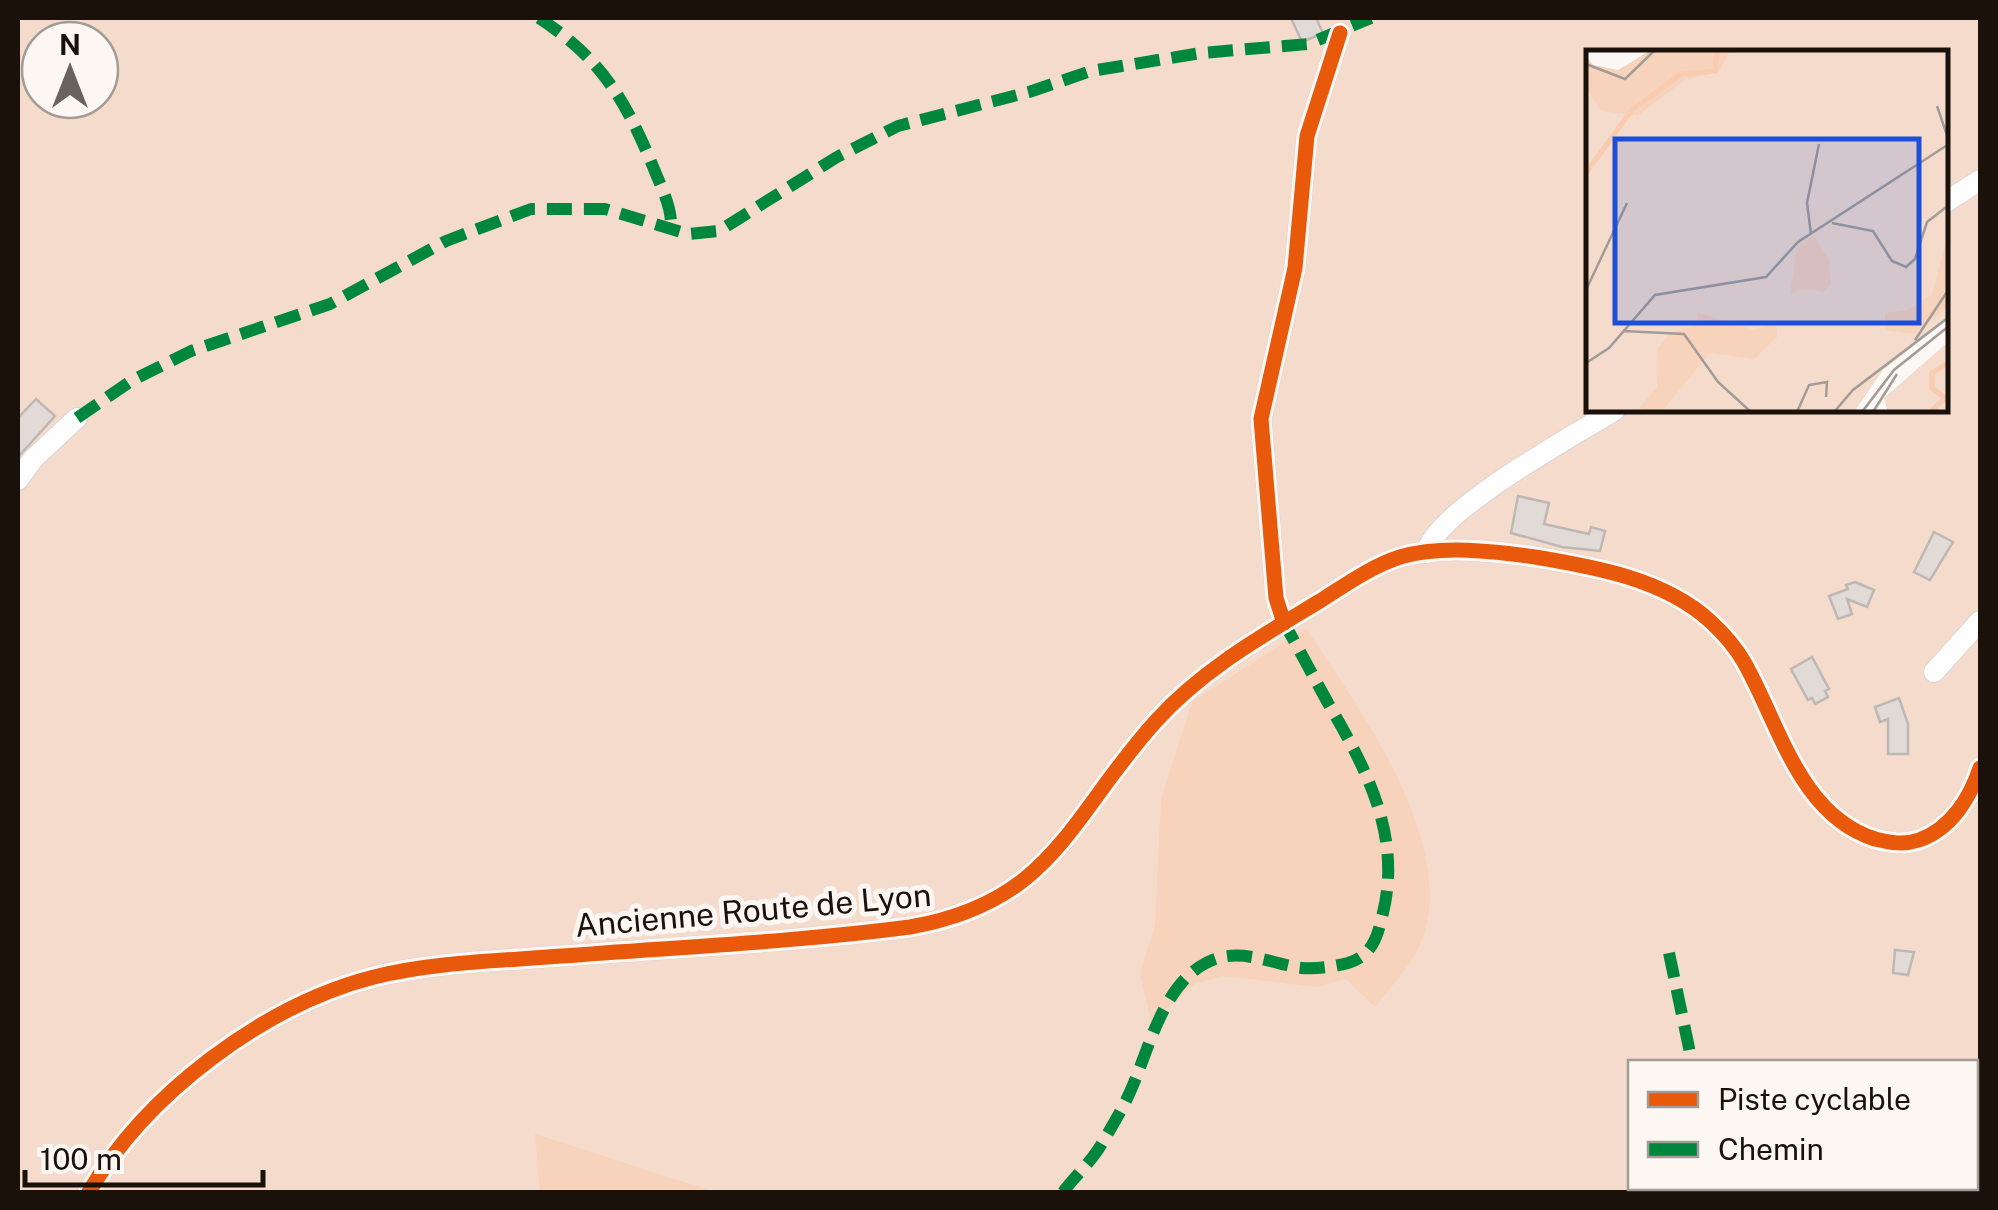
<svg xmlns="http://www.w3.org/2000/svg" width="1998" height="1210" font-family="'Public Sans',sans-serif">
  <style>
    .green { fill: #f4dbcb; fill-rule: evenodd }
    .forest { fill: #f8d3bb }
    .building { fill: #e1dad6; stroke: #beb8b4; stroke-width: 2.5 }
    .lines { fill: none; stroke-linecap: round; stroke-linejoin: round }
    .minor-casing { stroke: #dcd5d0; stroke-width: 22 }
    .minor { stroke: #fefefe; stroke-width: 20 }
    .quiet { stroke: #00873e; stroke-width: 12; stroke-dasharray: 25 12; stroke-linecap: butt }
    .cycleway-casing { stroke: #fdf7f3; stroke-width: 21 }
    .cycleway { stroke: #e8590c; stroke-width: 15 }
    .labels { text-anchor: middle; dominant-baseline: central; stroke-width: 10; stroke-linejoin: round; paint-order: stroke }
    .street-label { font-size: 32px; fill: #1b110b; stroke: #fdf7f3 }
    .inset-river { fill: none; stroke: #facbae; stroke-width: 5 }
    .inset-road { fill: none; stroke: #a19c97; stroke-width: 2.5 }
    .view { fill: #1d4ed8; fill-opacity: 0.15; stroke: #1d4ed8; stroke-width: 5 }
    .inset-edge { fill: none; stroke: #1b110b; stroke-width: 5 }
  </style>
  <rect width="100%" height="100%" fill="#fbf8f5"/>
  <path class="green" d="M 18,18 L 1980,18 L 1980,1192 L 18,1192 ZM 40,40 L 100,40 L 100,100 L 40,100 ZM 1588,52 L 1946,52 L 1946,410 L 1588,410 ZM 1630,1062 L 1976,1062 L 1976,1188 L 1630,1188 Z"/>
  <path class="forest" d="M 1306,628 C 1358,707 1467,853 1417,951 C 1407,971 1388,989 1375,1007 L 1346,979 L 1315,987 L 1223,976 L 1195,984 L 1151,1021 L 1140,973 L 1155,925 L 1161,799 L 1192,702 Z
    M 1980,1088 L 1980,1192 L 1775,1192 L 1775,1188 L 1976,1188 L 1976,1091 Z
    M 535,1134 L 715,1192 L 540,1192 Z"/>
  <path class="building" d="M 1291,18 L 1316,18 L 1323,33 L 1302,42 Z
    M 36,399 L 55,416 L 18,457 L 18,418 Z
    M 1518,496 L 1549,503 L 1544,524 L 1589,534 L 1591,527 L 1605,531 L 1600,551 L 1562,547 L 1511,533 Z
    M 1934,532 L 1953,542 L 1930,580 L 1914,572 Z
    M 1855,582 L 1874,590 L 1867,607 L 1847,599 L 1852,614 L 1838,619 L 1829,596 L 1848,589 L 1846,585 Z
    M 1812,657 L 1829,689 L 1825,691 L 1828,697 L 1815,704 L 1812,698 L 1808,700 L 1791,669 Z
    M 1899,698 L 1908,724 L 1908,754 L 1888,754 L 1888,719 L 1880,722 L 1875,707 Z
    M 1895,950 L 1914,952 L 1908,975 L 1893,973 Z"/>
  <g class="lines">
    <g class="minor-casing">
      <path id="minor" d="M 1946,202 L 1980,180
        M 18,480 L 33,459 L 77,418
        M 1426,553 C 1436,510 1574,436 1615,410
        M 1284,623 L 1276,598 L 1261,419 L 1295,268 L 1307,136 L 1340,33
        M 1934,672 L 1980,621
        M 89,1192 C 146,1094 264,1005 374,977 C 435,962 499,961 562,956 C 678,947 795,942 910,927 C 1054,902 1069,817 1156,721 C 1202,670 1262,636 1320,601 C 1345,585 1372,566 1400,557 C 1441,545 1493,551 1535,557 C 1595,567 1664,579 1710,621 C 1723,633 1735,646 1744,662 C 1779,723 1799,815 1875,839 C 1891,843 1904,845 1919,840 C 1951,829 1970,798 1980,768"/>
    </g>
    <use href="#minor" class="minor"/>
    <path class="quiet" d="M 539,18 C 602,59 626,101 654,169 C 661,187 672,207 671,227
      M 77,418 L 131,381 L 191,351 L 330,304 L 446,241 L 531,209 L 605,209 L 688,234 L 719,231 L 837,157 L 898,126 L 1029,92 L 1091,71 L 1201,53 L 1308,44 L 1371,18
      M 1669,953 L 1692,1062
      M 1700,1188 L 1700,1192
      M 1063,1192 C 1075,1176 1091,1162 1101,1145 C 1111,1128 1122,1110 1130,1092 C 1149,1050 1162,986 1206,963 C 1235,947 1266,961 1295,967 C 1312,970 1332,967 1348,963 C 1371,956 1377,939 1382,917 C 1403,837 1367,770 1328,703 C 1313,676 1299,649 1284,623"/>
    <g class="cycleway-casing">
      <path id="cycleway" d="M 1284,623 L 1276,598 L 1261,419 L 1295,268 L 1307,136 L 1340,33
        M 89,1192 C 146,1094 264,1005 374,977 C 435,962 499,961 562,956 C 678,947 795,942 910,927 C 1054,902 1069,817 1156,721 C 1202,670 1262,636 1320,601 C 1345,585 1372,566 1400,557 C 1441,545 1493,551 1535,557 C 1595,567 1664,579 1710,621 C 1723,633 1735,646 1744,662 C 1779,723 1799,815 1875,839 C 1891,843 1904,845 1919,840 C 1951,829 1970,798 1980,768"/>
    </g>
    <use href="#cycleway" class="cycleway"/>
  </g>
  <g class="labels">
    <g class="street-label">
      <text transform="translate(753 910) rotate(-5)">Ancienne Route de Lyon</text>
    </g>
  </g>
  <g transform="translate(1586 50)">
    <rect width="362" height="362" fill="#fbf8f5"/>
    <path d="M 176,0 L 362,0 L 362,269 L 297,320 L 268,362 L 0,362 L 0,39 L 15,60 L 52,66 L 100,28 L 132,23 L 141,4 ZM 362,292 L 362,362 L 302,362 L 298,348 Z" fill="#f4dbcb"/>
    <path d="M 65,0 L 176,0 L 142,4 L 132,23 L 100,29 L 52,66 L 15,61 L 0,39 L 0,6 L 7,15 L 32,20 ZM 228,185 L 243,210 L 245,234 L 238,242 L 215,238 L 204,245 L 211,196 ZM 362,185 L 362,257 L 326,284 L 299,280 L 299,263 L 322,260 L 346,244 ZM 111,262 L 168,280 L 190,271 L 191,287 L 168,309 L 124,303 L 75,362 L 57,362 L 54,357 L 71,337 L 72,298 L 86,281 L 112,275 Z" fill="#f8d3bb"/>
    <path class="inset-river" d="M 0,123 L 45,61 L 95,24 L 129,21 L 131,0M 344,362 L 359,348 L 346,338 L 346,323 L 363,312"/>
    <path class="inset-road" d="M 0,14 L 39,29 L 69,0M 351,56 L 363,91M 246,173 L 287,181 L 306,211 L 320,217 L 329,209 L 341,172 L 363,155M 225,184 L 221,153 L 233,94M 0,240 L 41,153M 37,281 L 98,284 L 132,332 L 165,362M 329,290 L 363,239M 0,313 L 23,298 L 69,245 L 180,227 L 212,192 L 363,94M 211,362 L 223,335 L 241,332 L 240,347M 248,362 L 267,340 L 363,267M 276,362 L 308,320 L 363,276M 287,362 L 311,324"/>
    <path class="view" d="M 29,89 L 333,89 L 333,273 L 29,273 Z"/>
    <rect width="362" height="362" class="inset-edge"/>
  </g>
  <rect width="1998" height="1210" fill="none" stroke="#1b110b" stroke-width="40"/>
  <rect x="1628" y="1060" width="350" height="130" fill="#fdf7f3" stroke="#a39b96" stroke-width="2.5"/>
  <rect x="1648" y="1092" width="50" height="15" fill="#e8590c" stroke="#a39b96" stroke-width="2.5"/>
  <text x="1718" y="1110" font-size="30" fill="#1b110b">Piste cyclable</text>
  <rect x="1648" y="1142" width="50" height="15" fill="#00873e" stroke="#a39b96" stroke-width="2.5"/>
  <text x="1718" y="1160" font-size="30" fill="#1b110b">Chemin</text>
  <g transform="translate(70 70)"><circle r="48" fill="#fdf7f3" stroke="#a39b96" stroke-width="2.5"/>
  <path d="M0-8L18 38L0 25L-18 38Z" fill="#69625d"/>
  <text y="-15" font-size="28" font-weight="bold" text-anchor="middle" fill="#1b110b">N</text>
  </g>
  <path d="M25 1170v15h238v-15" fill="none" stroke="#1b110b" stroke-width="5"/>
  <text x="40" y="1170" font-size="30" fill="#1b110b" stroke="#fdf7f3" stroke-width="8" paint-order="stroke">100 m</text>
</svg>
